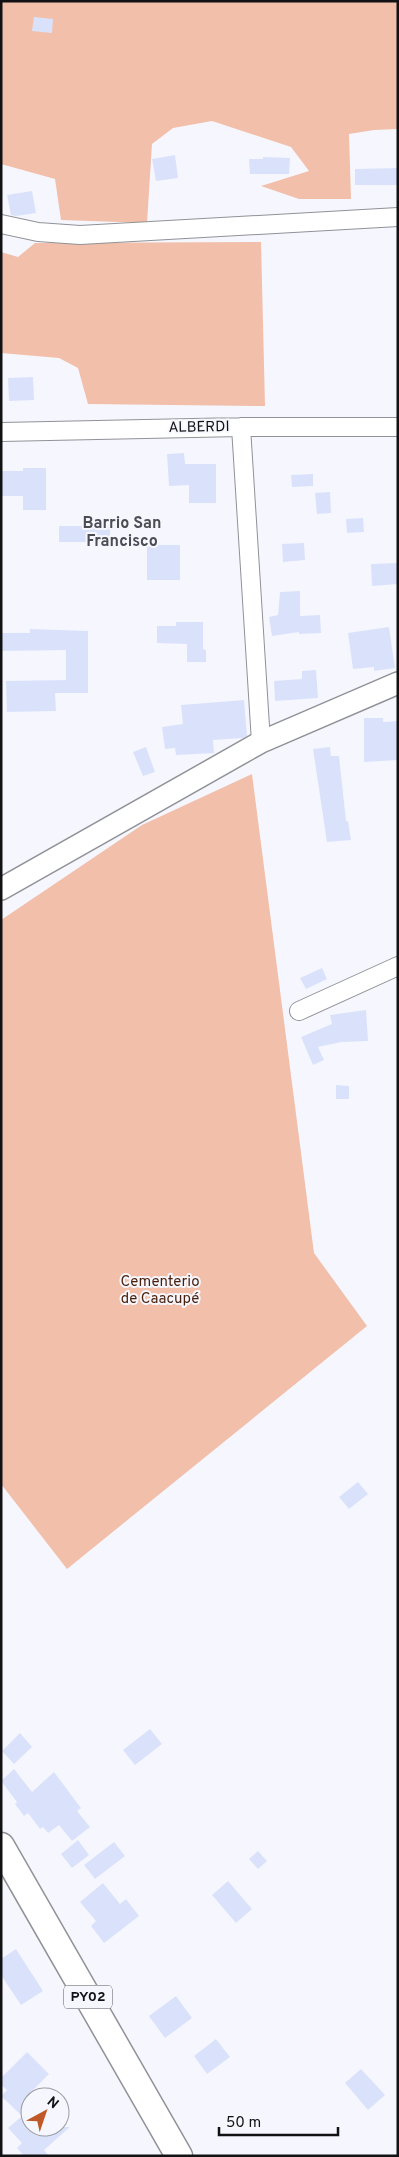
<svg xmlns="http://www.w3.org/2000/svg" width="399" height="2157" font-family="Overpass,sans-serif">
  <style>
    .green { fill: #f1bfaa }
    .building { fill: #dae2fb }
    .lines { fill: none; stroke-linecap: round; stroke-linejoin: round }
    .minor-casing { stroke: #909297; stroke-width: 20 }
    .tertiary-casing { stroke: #909297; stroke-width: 24 }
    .primary-casing { stroke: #909297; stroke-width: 29 }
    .minor { stroke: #fff; stroke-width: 18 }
    .tertiary { stroke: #fff; stroke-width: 21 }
    .primary { stroke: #fff; stroke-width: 26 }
    .labels { text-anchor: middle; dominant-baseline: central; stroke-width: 4; stroke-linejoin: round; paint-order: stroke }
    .shield { fill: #f6f7fe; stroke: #56575b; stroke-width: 1 }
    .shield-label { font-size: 14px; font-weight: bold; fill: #121215 }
    .street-label { font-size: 15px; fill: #121215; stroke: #f6f7fe }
    .park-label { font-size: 15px; fill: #4a1f0a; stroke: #f6f7fe }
    .neighbourhood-label { font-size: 16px; font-weight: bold; fill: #4b4d52; stroke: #f6f7fe }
  </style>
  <rect width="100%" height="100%" fill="#f6f7fe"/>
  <path class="green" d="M 1,1 L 398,1 L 398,129 L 374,130 L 349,134 L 351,199 L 299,199 L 261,186 L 309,171 L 291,147 L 212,121 L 173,128 L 152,144 L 147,223 L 61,220 L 55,179 L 1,164 Z
    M 261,242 L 265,406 L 88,404 L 78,368 L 59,358 L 1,353 L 1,252 L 18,257 L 35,243 Z
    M 252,774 L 314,1253 L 367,1326 L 67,1569 L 1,1484 L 1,920 L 142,825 Z"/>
  <path class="building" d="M 34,17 L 53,19 L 52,33 L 32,31 Z
    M 175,155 L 178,178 L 156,181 L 152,159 Z
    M 263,157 L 290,158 L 289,174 L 250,174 L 249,159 L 263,159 Z
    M 398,168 L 398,185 L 355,185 L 355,169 Z
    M 32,191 L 36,213 L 16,216 L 11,215 L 7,195 Z
    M 33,377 L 34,400 L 9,401 L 8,378 Z
    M 184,453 L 185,464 L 216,464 L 216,503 L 189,503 L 189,485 L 169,486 L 167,454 Z
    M 23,468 L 46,468 L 46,510 L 23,510 L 23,496 L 1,496 L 1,471 L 23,471 Z
    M 313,474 L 313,486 L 292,487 L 291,475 Z
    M 330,492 L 331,513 L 317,514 L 315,493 Z
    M 363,518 L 364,532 L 347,533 L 346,519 Z
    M 59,526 L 110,526 L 110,542 L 59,542 Z
    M 304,543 L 305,560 L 283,562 L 282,544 Z
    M 147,545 L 180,545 L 180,580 L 147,580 Z
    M 398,563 L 398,584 L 372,586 L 371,564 Z
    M 300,591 L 300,616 L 320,615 L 321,633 L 299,634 L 299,632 L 272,636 L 269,617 L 278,615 L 280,592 Z
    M 176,622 L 203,622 L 203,649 L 206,650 L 206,662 L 187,662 L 187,644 L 157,643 L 157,626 L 176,626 Z
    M 389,627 L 395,668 L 374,671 L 374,667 L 353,669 L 348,633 Z
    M 30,629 L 88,631 L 88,693 L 55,693 L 56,711 L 7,712 L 6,681 L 66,680 L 66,650 L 1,651 L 1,633 L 30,633 Z
    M 316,670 L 318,698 L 275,701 L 274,681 L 302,679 L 302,671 Z
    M 244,700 L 247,736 L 243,738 L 213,740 L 214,753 L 176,755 L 175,748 L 165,749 L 162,727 L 183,724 L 181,705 Z
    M 364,718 L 383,718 L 383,722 L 398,721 L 398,760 L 364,762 Z
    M 146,747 L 155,772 L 143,776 L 133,752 Z
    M 330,747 L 331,756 L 339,756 L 346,821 L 348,821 L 351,840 L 327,842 L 313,749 Z
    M 322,968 L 327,979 L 306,989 L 300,978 Z
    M 366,1010 L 368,1041 L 341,1042 L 318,1047 L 324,1060 L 313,1065 L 301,1037 L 332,1024 L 330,1015 Z
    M 336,1085 L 349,1086 L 349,1099 L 336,1099 Z
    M 358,1482 L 368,1494 L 349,1509 L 339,1497 Z
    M 150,1729 L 162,1744 L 135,1765 L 123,1750 Z
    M 20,1733 L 32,1747 L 14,1764 L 2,1751 Z
    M 14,1769 L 32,1792 L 54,1772 L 81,1808 L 77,1811 L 90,1827 L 72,1841 L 59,1825 L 48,1833 L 43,1827 L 40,1829 L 28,1813 L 24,1816 L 15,1804 L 17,1802 L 1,1781 Z
    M 78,1840 L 89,1855 L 72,1868 L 61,1854 Z
    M 114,1842 L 125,1856 L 95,1879 L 84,1865 Z
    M 258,1851 L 267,1861 L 258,1869 L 249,1859 Z
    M 228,1881 L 252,1909 L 236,1923 L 212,1895 Z
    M 103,1883 L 120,1904 L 126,1899 L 139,1916 L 104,1943 L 91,1926 L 96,1921 L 80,1902 Z
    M 16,1949 L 43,1991 L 21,2005 L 1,1975 L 1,1959 Z
    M 176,1996 L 192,2018 L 165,2038 L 149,2016 Z
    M 216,2039 L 230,2057 L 207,2074 L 194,2056 Z
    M 27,2052 L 49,2074 L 30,2093 L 30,2127 L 70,2127 L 44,2150 L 49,2156 L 24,2156 L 17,2148 L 22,2143 L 8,2128 L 22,2116 L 1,2096 L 7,2090 L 1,2085 L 1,2078 Z
    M 361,2069 L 385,2095 L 368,2110 L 345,2083 Z"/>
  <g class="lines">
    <g class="minor-casing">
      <path id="minor" d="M 1,224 L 38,232 L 80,235 L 398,217
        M 241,427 L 261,742
        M 1,432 L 241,427 L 398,427
        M 299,1011 L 398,966"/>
    </g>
    <g class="tertiary-casing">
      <path id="tertiary" d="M 1,889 L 261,742 L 398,683"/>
    </g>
    <g class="primary-casing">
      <path id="primary" d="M 1,1846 L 179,2156"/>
    </g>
    <use href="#minor" class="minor"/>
    <use href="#tertiary" class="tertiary"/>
    <use href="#primary" class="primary"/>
  </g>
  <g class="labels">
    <rect class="shield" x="64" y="1985.5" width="48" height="23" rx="4"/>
    <g class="shield-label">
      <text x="88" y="1997">PY02</text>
    </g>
    <g class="street-label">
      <text transform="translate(199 428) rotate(-1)">ALBERDI</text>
    </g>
    <g class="park-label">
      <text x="160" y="1282">Cementerio<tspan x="160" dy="17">de Caacupé</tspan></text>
    </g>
    <g class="neighbourhood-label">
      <text x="122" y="524">Barrio San<tspan x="122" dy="18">Francisco</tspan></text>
    </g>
  </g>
  <rect width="399" height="2157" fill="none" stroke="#121215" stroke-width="5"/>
  <g transform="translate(45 2112) rotate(40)"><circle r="24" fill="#f6f7fe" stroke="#9b9ba1"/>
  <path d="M0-4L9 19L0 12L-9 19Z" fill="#bf5a28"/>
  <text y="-8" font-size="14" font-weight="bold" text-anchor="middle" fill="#121215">N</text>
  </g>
  <path d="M219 2127v8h119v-8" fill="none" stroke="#121215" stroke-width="2.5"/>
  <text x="226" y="2127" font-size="15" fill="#121215" stroke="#f6f7fe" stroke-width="4" paint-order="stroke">50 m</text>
</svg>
